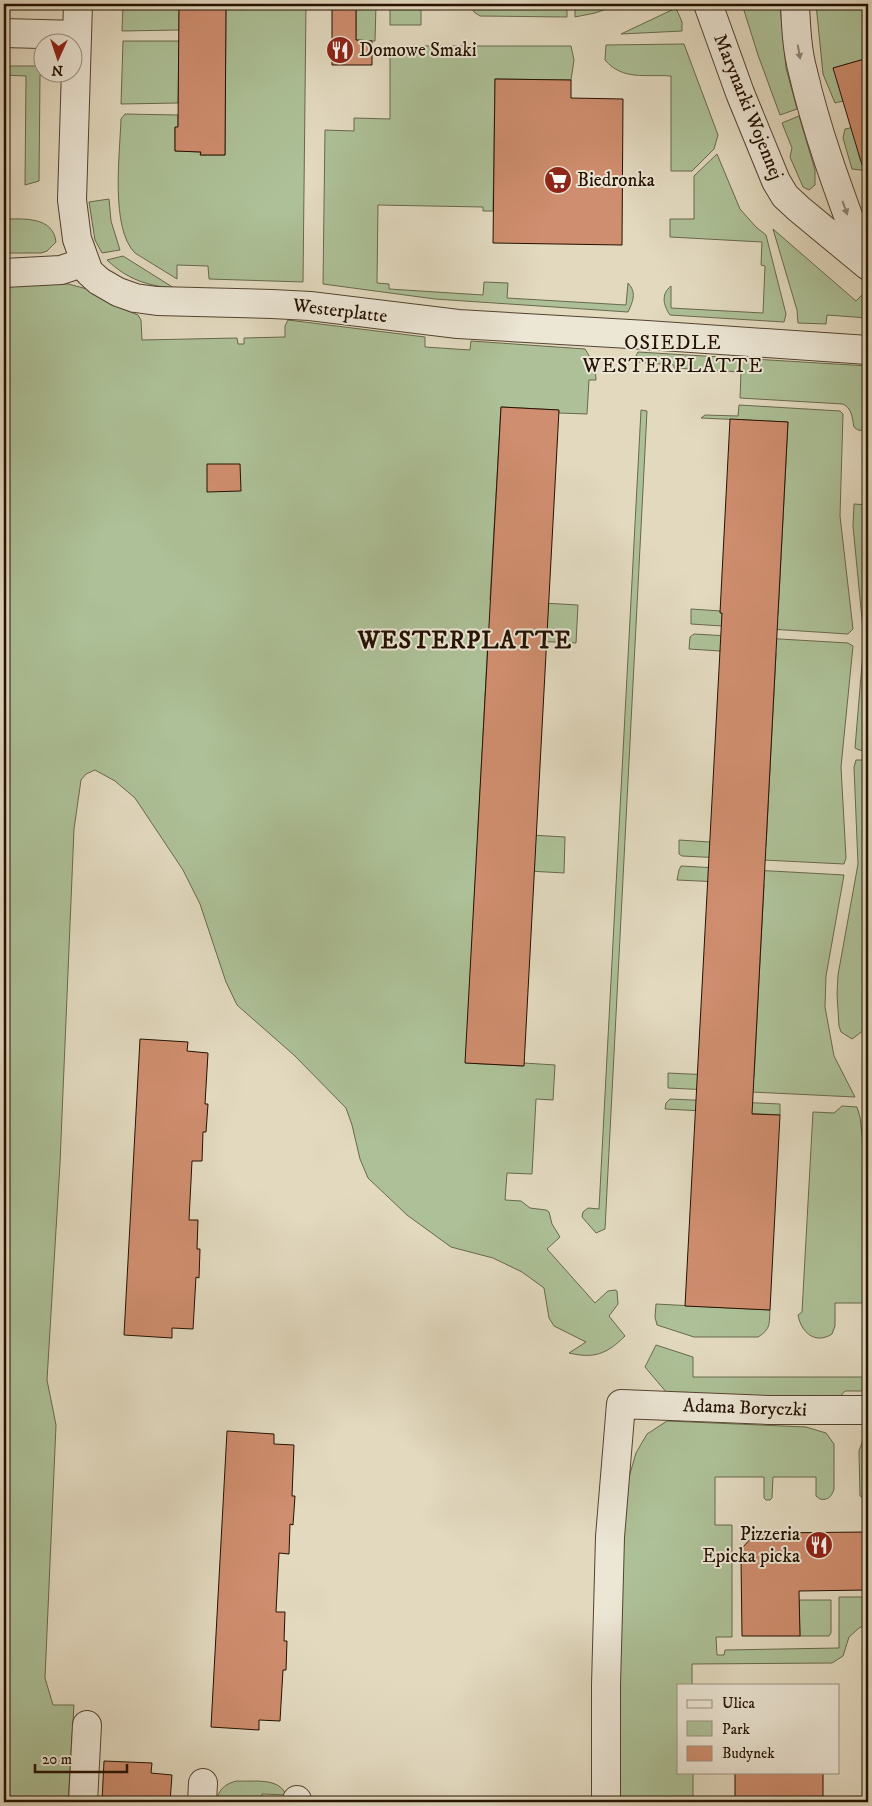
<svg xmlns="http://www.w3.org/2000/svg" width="872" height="1806" font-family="'IM FELL DW Pica',serif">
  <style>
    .green { fill: #adc097; stroke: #68684c }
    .building { fill: #cf8e6f; stroke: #241101 }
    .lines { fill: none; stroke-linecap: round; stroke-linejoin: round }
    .minor-casing { stroke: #544330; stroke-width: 30 }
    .minor { stroke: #ece6d5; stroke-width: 28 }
    .oneway { fill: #928676 }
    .labels { text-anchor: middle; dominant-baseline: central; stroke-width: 4; stroke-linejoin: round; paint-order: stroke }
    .poi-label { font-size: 19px; fill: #241101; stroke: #ece6d5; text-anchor: start }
    .street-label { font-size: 19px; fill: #241101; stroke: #ece6d5 }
    .neighbourhood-label { font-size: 20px; letter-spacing: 1px; fill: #241101; stroke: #ece6d5 }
    .district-label { font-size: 24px; font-weight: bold; letter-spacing: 1px; fill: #241101; stroke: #ece6d5 }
  </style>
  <rect width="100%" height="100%" fill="#e2d9bf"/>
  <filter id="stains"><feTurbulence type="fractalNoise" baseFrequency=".004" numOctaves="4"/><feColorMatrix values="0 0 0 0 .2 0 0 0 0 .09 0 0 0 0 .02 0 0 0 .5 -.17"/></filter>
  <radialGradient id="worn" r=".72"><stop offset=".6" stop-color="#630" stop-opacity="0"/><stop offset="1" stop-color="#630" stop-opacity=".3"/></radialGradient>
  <path class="green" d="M 123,4 L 179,4 L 179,30 L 122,31 Z
    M 226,4 L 306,4 L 303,282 L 209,279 L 208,266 L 177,265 L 177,279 L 135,253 C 110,228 120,153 121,119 L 125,114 L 178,115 L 178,127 L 175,128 L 175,151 L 201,152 L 201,155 L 225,155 Z
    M 356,4 L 376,4 L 375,41 L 356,40 Z
    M 390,4 L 421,4 L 421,25 L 390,25 Z
    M 470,4 L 567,4 L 567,17 L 480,16 L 474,12 Z
    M 575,4 L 620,4 L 595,13 L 575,17 Z
    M 742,4 L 780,4 L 786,68 L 797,109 L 780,115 L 758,55 Z
    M 816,4 L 867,4 L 868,7 L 868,58 L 833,68 L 847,100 L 835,103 L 823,74 Z
    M 676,8 L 682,22 L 682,31 L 621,34 Z
    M 123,41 L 179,41 L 178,103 L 121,104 Z
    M 684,44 L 718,135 L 714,149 L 692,171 L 671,171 L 671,76 C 646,74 623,81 605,60 L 606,45 Z
    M 426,46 L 571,46 L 574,60 L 571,80 L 495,79 L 493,211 L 483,211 L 483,207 L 378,205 L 377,283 L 389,284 L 389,289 L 483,295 L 484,282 L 508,283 L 507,298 L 626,305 L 628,283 C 637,293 633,301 628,312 L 435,299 L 323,284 L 325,130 L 354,131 L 354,118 L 390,119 L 390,48 Z
    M 4,66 L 42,66 L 42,72 L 62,73 L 62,76 L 40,75 L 39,181 L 25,185 L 26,76 L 4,75 Z
    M 799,116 L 815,170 L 815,185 L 809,190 L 803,187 L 790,157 L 792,148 L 782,123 Z
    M 855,127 L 865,161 L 868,160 L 868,171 L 852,169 L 843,138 L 845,129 Z
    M 717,154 L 740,209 L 756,227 L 766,235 L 786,314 L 784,322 L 670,315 C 663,305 661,294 671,286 L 671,308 L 763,313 L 765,266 L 761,265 L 762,242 L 670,237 L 670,219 L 694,219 L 694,176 Z
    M 109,199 L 111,221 L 120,250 L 102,253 L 95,240 L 89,202 Z
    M 4,219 C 23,219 53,216 56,242 L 47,251 L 41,253 L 4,253 Z
    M 773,229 L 856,301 L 868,289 L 868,318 L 827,315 L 826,324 L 798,323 L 797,310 Z
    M 123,256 L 174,288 C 147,286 127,279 107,260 Z
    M 4,284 L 68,284 L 91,290 L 113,305 L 138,315 L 141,320 L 142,340 L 237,338 L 238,344 L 244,344 L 244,338 L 285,337 L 285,326 L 288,320 L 425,337 L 425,347 L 470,350 L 471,341 L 585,349 C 591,358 596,369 596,380 L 589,380 L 587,414 L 559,413 L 558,410 L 501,407 L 490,600 L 578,605 L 576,643 L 488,639 L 478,832 L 565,837 L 564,873 L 476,868 L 466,1063 L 523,1066 L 524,1063 L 555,1065 L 553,1100 L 536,1099 L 532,1174 L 507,1173 L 505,1200 L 521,1201 L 530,1208 L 546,1210 L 549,1212 L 552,1224 L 560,1237 L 547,1249 L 595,1303 L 608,1291 L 615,1290 L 617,1291 L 618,1304 L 609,1316 L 625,1336 C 607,1354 594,1359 569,1353 L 586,1342 L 554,1326 L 549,1318 L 544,1288 L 522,1272 L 493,1258 L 451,1247 L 407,1215 L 368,1178 L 360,1159 L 352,1125 L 346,1108 L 295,1056 L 237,1005 L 226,982 L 200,904 L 183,870 L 135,798 L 115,781 L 95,770 L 86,774 L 81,780 L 74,829 L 60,1163 L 47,1380 L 56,1425 L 45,1678 L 53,1705 L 74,1705 L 68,1802 L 4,1802 Z
    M 638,352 L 868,366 L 868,431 L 858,430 L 854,427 C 852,418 852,408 843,404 L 740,398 L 741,372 L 674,368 L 674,365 L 635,362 L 635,358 Z
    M 739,405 L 840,411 L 843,414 L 840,516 L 853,629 L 848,634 L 691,624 L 691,609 L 721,611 L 721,613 L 778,615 L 788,422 L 701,418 L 705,415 L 738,416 Z
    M 641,410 L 647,411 L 605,1229 L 596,1233 L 582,1217 L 583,1212 L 588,1208 L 599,1209 Z
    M 854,504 L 868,505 L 868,751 L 859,750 L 855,748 L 864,640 L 853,526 Z
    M 694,634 L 848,643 L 853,646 L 841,767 L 846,858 L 844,864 L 682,856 L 679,854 L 679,840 L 710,842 L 710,843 L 766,846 L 776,653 L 721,649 L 720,651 L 689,649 L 690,637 Z
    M 856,760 L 868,760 L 868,1027 L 852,1039 L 841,1032 L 839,1026 L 837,994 L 838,975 L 858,864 L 854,767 Z
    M 681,866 L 844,875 L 826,976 L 825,1007 L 834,1056 L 855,1097 L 668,1088 L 668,1073 L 754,1077 L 764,884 L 677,880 L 679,870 Z
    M 670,1099 L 780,1104 L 780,1115 L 665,1109 L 666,1103 Z
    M 842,1106 L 857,1107 L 860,1117 L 868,1187 L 868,1303 L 835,1303 L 835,1326 L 832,1334 C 815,1345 801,1332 798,1315 L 802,1312 L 813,1112 L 834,1113 Z
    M 656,1304 L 770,1310 C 769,1324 771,1329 758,1337 L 694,1337 L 657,1325 L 655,1317 Z
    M 656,1345 L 693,1357 L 693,1377 L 868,1377 L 868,1391 L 845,1391 L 837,1400 L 667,1393 L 645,1367 Z
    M 667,1421 L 806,1427 L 826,1433 L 834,1444 L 834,1489 C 832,1496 828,1501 820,1499 L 816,1496 L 816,1477 L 773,1477 L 772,1498 L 770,1500 L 766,1500 L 764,1498 L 764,1477 L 715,1477 L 715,1525 L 732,1525 L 732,1637 L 716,1637 L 717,1655 L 724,1655 L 725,1650 L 839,1648 L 839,1597 L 868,1597 L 868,1624 L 859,1628 L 849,1637 L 843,1656 L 832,1663 L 692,1664 L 692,1685 L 678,1685 L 678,1772 L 693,1772 L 693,1802 L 618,1802 L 616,1622 L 627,1484 L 636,1453 L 647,1434 Z
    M 868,1434 L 868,1500 L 867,1500 L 860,1496 L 859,1451 L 863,1440 Z
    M 799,1600 L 831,1600 L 831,1633 L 829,1636 L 800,1636 Z
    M 237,1781 C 254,1782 279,1777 286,1795 L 262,1794 L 262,1802 L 241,1802 L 241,1799 L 217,1798 C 220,1788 227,1783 237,1781 Z"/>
  <path class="building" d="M 179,4 L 226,4 L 225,155 L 200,155 L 201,152 L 175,151 L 175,127 L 178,127 Z
    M 332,4 L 356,4 L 356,40 L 372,41 L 372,65 L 332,65 Z
    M 868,58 L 868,164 L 862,165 L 833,68 Z
    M 495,79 L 571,80 L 571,98 L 623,99 L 622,245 L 493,243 Z
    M 501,407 L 559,410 L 524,1066 L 465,1063 Z
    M 730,419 L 788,422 L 752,1114 L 780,1115 L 770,1310 L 685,1306 L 722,613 L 720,613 Z
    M 207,464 L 240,464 L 241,491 L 207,492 Z
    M 140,1039 L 188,1042 L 187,1051 L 208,1053 L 205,1104 L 208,1104 L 206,1132 L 203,1132 L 202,1161 L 192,1161 L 189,1220 L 198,1220 L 197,1249 L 200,1249 L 199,1278 L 196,1277 L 193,1329 L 172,1328 L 172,1338 L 124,1335 Z
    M 227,1431 L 274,1434 L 274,1444 L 294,1445 L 292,1496 L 295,1496 L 293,1525 L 290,1524 L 289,1554 L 279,1553 L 276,1612 L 285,1612 L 284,1641 L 287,1641 L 286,1670 L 283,1670 L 280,1721 L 259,1720 L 259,1730 L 211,1727 Z
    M 868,1532 L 868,1590 L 799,1591 L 800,1636 L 742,1636 L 741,1557 L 743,1547 L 753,1536 L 764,1533 Z
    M 104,1761 L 152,1763 L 151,1773 L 172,1775 L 170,1802 L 102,1802 Z
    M 735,1772 L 823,1772 L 823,1802 L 735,1802 Z"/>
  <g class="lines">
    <g class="minor-casing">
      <path id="minor" d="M 78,4 L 72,200 L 77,239 L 89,272 L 99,281 L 118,292 L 135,298 L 157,301 L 272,304 L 310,306 L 458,324 L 647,335 L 868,350
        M 708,4 L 740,93 L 776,181 L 785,196 L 799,209 L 868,266
        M 795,4 C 796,27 797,50 803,72 C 818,137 842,199 865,262
        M 4,33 L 77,35
        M 4,273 L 61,270 L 85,262
        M 83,1802 L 87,1725
        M 202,1802 L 203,1783
        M 297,1802 L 297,1800
        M 606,1802 L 606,1685 L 610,1537 L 621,1404 L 768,1410 L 868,1410"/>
    </g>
    <use href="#minor" class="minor"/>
  </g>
  <defs><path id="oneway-solid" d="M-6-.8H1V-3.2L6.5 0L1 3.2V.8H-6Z" transform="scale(1.25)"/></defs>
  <g class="oneway">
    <use href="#oneway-solid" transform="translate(799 52) rotate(80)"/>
    <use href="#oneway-solid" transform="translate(845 208) rotate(70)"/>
  </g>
  <defs>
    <g id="restaurant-disc" transform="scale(1.4375)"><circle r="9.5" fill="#8f2418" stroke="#ece6d5"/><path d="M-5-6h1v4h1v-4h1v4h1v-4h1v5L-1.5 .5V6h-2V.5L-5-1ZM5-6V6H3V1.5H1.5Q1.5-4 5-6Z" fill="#fff"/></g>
    <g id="supermarket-disc" transform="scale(1.4375)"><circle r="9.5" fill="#8f2418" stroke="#ece6d5"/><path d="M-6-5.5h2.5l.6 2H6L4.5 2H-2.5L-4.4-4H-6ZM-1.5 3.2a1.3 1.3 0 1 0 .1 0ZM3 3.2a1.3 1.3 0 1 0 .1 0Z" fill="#fff"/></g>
  </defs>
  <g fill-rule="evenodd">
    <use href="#restaurant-disc" x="340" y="50"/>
    <use href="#supermarket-disc" x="558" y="180"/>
    <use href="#restaurant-disc" x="819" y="1545"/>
  </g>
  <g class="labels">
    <g class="poi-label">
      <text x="359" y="50">Domowe Smaki</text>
      <text x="577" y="180">Biedronka</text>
      <text x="800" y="1534" text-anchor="end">Pizzeria<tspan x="800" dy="22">Epicka picka</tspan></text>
    </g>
    <g class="street-label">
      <text transform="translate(748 107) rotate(68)">Marynarki Wojennej</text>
      <text transform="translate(340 311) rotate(7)">Westerplatte</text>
      <text transform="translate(745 1408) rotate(2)">Adama Boryczki</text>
    </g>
    <g class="neighbourhood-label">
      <text x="673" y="343">OSIEDLE<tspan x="673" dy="23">WESTERPLATTE</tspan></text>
    </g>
    <g class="district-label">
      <text x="465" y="641">WESTERPLATTE</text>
    </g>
  </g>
  <rect width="872" height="1806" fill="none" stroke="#e2d9bf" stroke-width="20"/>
  <rect x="5" y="5" width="862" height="1796" fill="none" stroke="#241101" stroke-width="2.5"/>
  <rect x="10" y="10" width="852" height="1786" fill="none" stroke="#241101"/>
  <rect x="677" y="1684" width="162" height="90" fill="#ece6d5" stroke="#9c9180"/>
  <rect x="687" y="1700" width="25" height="8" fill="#ece6d5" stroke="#9c9180"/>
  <text x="722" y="1708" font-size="15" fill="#241101">Ulica</text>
  <rect x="687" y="1721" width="25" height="15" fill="#adc097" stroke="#9c9180"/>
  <text x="722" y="1734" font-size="15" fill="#241101">Park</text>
  <rect x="687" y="1746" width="25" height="15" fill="#cf8e6f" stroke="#9c9180"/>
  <text x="722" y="1758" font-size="15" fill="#241101">Budynek</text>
  <g transform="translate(58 58) rotate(183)"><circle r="24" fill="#ece6d5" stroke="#9c9180"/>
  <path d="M0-4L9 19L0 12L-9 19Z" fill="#8f2418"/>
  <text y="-8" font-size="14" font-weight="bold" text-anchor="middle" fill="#241101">N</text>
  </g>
  <path d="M35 1764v8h92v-8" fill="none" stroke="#241101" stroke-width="2.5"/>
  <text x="42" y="1764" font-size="15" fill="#241101" stroke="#ece6d5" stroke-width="4" paint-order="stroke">20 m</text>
  <rect width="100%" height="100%" filter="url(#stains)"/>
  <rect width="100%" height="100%" fill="url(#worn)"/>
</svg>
